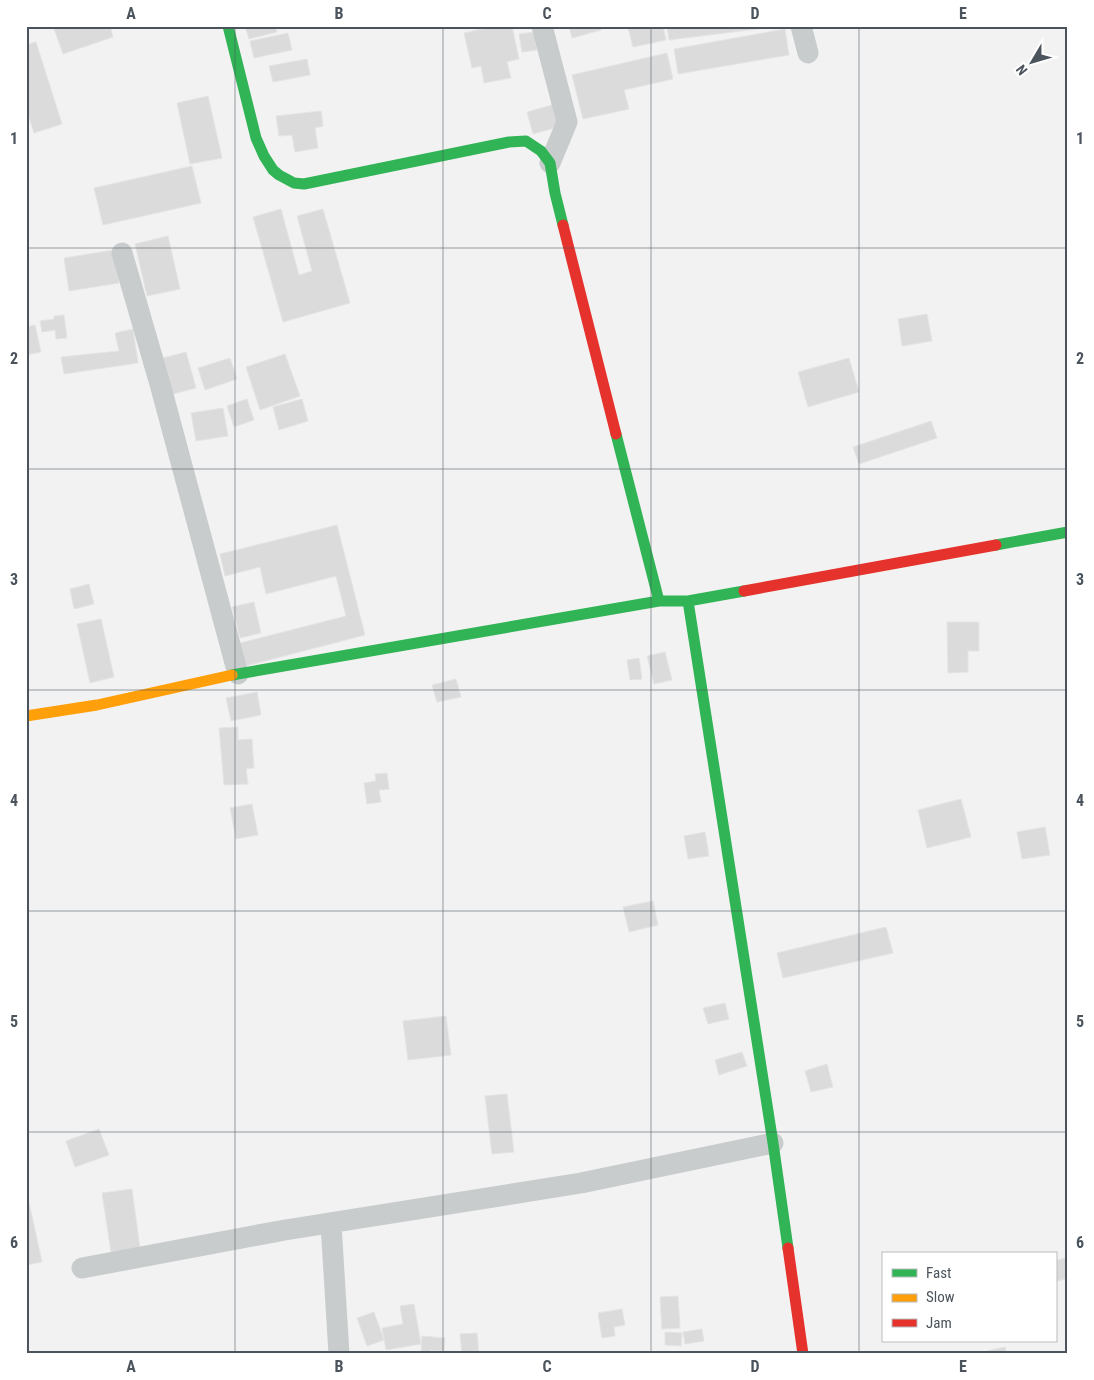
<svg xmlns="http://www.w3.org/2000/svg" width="1094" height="1380" font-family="'Roboto Condensed',sans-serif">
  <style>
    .building { fill: #dbdbdc; stroke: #e4e4e4 }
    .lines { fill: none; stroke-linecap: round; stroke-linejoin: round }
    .street { stroke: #c9cccd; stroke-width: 21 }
    .fast { stroke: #30b455; stroke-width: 11 }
    .slow { stroke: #ff9f0a; stroke-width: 11 }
    .jam { stroke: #e5322d; stroke-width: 11 }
    .grid { fill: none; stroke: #4b545c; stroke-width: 1; stroke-opacity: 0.55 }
    .neatline { fill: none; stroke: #4b545c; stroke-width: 2 }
    .grid-label { font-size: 16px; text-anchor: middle; font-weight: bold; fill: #4b545c }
  </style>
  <rect width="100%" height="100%" fill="#f2f2f2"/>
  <path class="building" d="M 53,26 L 110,26 L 113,37 L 63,54 Z
    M 245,26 L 275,26 L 277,32 L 249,39 Z
    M 496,26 L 512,26 L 519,59 L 507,62 L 511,78 L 484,83 L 481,66 L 472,68 L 464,33 Z
    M 569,26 L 600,26 L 601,30 L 572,38 Z
    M 636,26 L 663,26 L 666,40 L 633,47 L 628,28 Z
    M 667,26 L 772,26 L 773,27 L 669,40 Z
    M 785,29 L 789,55 L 678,74 L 674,49 Z
    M 534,32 L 537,50 L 522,52 L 519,34 Z
    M 288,33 L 292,50 L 254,58 L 250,41 Z
    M 36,42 L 62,124 L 34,133 L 26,108 L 26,45 Z
    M 667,53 L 673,79 L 624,90 L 629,109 L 583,119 L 572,75 Z
    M 307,59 L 310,75 L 273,82 L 269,66 Z
    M 208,96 L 222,158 L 190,164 L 177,103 Z
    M 552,105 L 558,127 L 533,134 L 527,112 Z
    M 321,111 L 323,126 L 315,128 L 318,148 L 295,152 L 292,135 L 279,136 L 276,116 Z
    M 192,166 L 201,203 L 103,225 L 94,188 Z
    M 281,209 L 299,275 L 312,271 L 297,216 L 323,209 L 350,303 L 283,322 L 253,217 Z
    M 168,236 L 180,289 L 147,296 L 135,244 Z
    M 113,250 L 119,283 L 69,291 L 64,258 Z
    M 927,314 L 932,341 L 902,346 L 898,319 Z
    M 64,315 L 67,338 L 56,339 L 55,330 L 42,332 L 40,321 L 54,319 L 54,316 Z
    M 35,325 L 41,352 L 26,355 L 26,327 Z
    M 133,329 L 138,363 L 64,374 L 61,357 L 119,351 L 115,333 Z
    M 186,352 L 196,388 L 173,394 L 163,358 Z
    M 285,354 L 300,396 L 260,410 L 246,367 Z
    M 230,358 L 237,379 L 205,390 L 198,368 Z
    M 849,358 L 859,392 L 808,407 L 798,372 Z
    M 247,399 L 254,420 L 234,427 L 227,406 Z
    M 302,399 L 308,421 L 279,430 L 273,407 Z
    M 223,408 L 228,436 L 196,441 L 191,413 Z
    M 931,421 L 937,438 L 859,464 L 853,447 Z
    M 337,525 L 365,635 L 246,666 L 240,643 L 346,616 L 336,576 L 266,594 L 260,567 L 225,576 L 220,554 Z
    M 89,584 L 94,604 L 74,609 L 70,589 Z
    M 254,602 L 261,633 L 240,638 L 232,607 Z
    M 101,619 L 114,677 L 90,683 L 77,624 Z
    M 947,622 L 979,622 L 979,651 L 968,651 L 968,672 L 948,673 Z
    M 665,652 L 672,680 L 654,684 L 647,656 Z
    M 639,658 L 642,679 L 630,680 L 627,660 Z
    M 456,679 L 461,697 L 437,702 L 432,685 Z
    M 257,692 L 261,715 L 231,721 L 226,698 Z
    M 238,727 L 238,740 L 252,739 L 254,768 L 246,769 L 248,784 L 224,785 L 219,728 Z
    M 387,773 L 389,789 L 379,790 L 381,802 L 367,804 L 364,783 L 376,781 L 375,774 Z
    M 961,799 L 971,837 L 927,848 L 918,810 Z
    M 252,804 L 258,835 L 236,839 L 230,808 Z
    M 1045,827 L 1050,855 L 1022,859 L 1017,832 Z
    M 705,832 L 709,856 L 688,859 L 684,836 Z
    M 653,901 L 658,925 L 629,932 L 623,907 Z
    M 886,927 L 893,953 L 783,978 L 777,953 Z
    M 725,1003 L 729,1019 L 708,1024 L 703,1008 Z
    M 446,1016 L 451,1055 L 408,1060 L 403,1021 Z
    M 742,1052 L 747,1066 L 719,1075 L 715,1060 Z
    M 827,1064 L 833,1087 L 811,1092 L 805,1071 Z
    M 507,1094 L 514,1152 L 492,1154 L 485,1096 Z
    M 99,1129 L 109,1155 L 75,1167 L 66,1141 Z
    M 132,1189 L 140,1248 L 111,1252 L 102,1193 Z
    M 27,1193 L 42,1262 L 26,1265 L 26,1193 Z
    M 1068,1257 L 1068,1278 L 1055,1282 L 1055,1261 Z
    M 678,1296 L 680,1328 L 662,1329 L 660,1297 Z
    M 414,1304 L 421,1344 L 386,1350 L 382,1328 L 403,1324 L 400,1306 Z
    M 622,1309 L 625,1325 L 614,1327 L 615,1336 L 602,1338 L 598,1313 Z
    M 374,1312 L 384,1340 L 367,1346 L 357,1318 Z
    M 702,1329 L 704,1341 L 685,1344 L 683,1332 Z
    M 665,1332 L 682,1333 L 681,1346 L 665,1345 Z
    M 477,1333 L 479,1354 L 462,1354 L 460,1334 Z
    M 422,1336 L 445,1338 L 444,1351 L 430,1350 L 429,1354 L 421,1354 Z
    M 1005,1347 L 1007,1354 L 988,1354 L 987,1351 Z"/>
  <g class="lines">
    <path class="street" d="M 542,26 L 567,122 L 550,163
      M 801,26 L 808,53
      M 122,253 L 160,384 L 238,674
      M 331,1224 L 339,1354
      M 82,1268 L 285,1230 L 581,1183 L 773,1143"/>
    <path class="fast" d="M 228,26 L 256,138 L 264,156 L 273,170 L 279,175 L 294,183 L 304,184 L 509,142 L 526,141 L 541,151 L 550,163 L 555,193 L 563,225
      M 616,434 L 659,601
      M 996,545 L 1068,532
      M 688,601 L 773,1143 L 788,1248
      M 232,675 L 659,601 L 688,601 L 744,591"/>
    <path class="slow" d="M 26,716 L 97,705 L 232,675"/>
    <path class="jam" d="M 563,225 L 616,434
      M 744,591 L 996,545
      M 788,1248 L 803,1354"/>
  </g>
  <path class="grid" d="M 235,26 L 235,1354M 443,26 L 443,1354M 651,26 L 651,1354M 859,26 L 859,1354M 26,248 L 1068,248M 26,469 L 1068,469M 26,690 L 1068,690M 26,911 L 1068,911M 26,1132 L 1068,1132"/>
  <rect width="1094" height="1380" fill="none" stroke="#ffffff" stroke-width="55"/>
  <rect x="882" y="1252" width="175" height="90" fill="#ffffff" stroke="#b7bbbe"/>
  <rect x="892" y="1269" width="25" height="8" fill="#30b455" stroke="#b7bbbe"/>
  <text x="926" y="1278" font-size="15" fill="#4b545c">Fast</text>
  <rect x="892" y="1294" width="25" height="8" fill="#ff9f0a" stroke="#b7bbbe"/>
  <text x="926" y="1302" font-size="15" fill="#4b545c">Slow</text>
  <rect x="892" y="1319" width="25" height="8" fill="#e5322d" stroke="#b7bbbe"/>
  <text x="926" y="1328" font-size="15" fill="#4b545c">Jam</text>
  <g transform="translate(1032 62) rotate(232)" stroke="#ffffff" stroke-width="4" paint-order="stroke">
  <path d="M0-4L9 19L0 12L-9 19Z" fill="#4b545c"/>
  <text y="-8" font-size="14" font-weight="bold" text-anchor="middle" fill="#4b545c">N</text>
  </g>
  <rect x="28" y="28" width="1038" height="1324" class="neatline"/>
  <g class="grid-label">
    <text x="131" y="19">A</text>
    <text x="339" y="19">B</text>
    <text x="547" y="19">C</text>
    <text x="755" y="19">D</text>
    <text x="963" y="19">E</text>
    <text x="14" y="144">1</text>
    <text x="1080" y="144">1</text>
    <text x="14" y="364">2</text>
    <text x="1080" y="364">2</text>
    <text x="14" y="585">3</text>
    <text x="1080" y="585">3</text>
    <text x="14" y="806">4</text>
    <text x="1080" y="806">4</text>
    <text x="14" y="1027">5</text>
    <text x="1080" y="1027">5</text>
    <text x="14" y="1248">6</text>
    <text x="1080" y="1248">6</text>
    <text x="131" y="1372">A</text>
    <text x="339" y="1372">B</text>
    <text x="547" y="1372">C</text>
    <text x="755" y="1372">D</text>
    <text x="963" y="1372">E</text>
  </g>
</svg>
